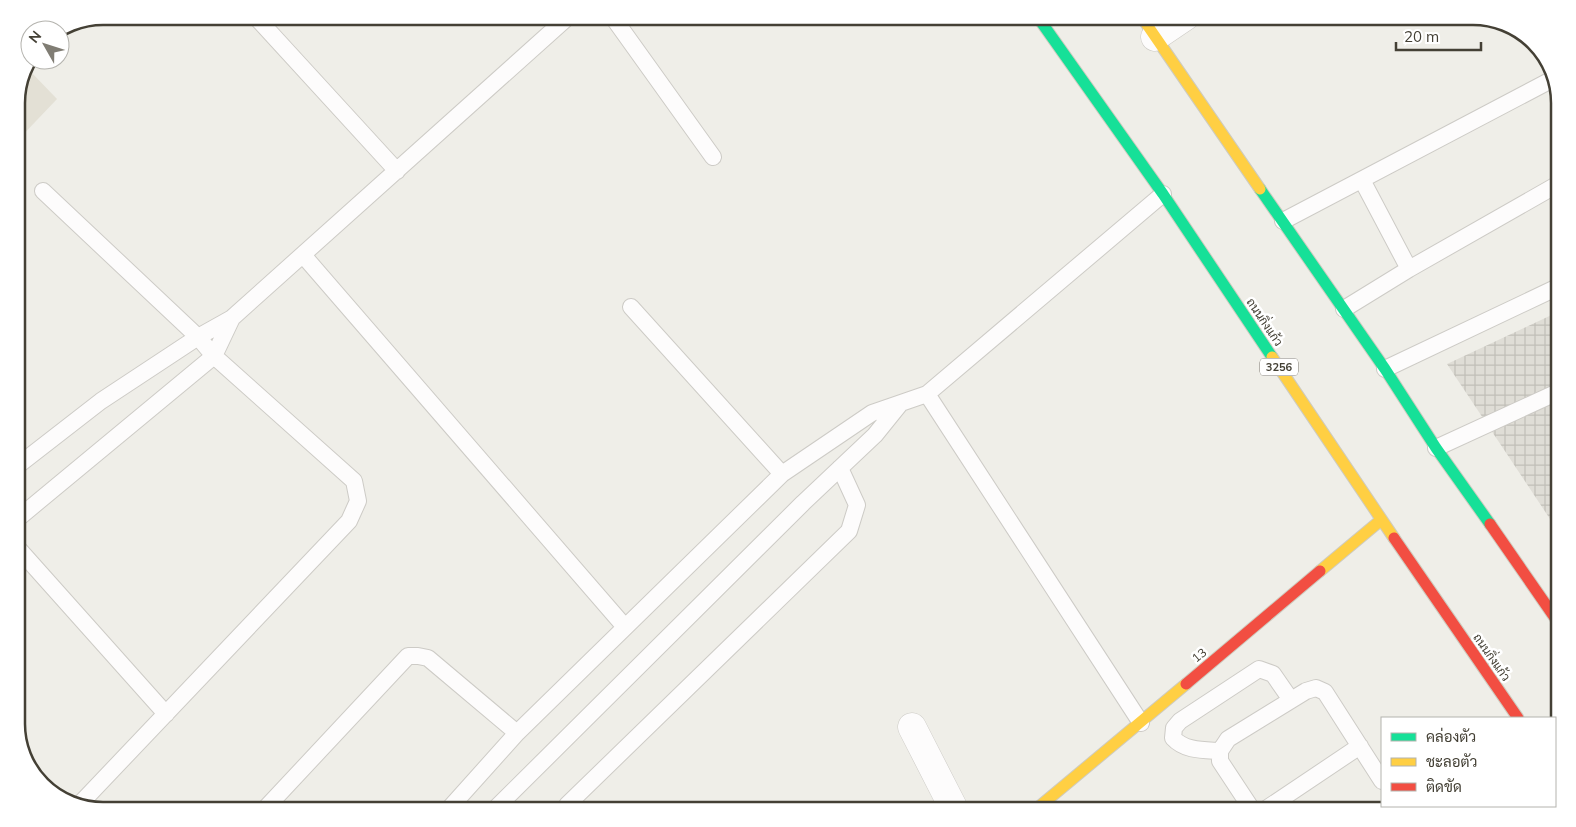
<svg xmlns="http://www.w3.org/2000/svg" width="1576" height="827" font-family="Mulish,Sarabun,sans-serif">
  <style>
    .residential { fill: #e3e0d5 }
    .industrial { fill: url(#industrial-grid) }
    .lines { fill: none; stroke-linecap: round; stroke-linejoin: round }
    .lane-casing { stroke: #cdcbc6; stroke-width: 18 }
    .street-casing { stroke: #cdcbc6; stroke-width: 29 }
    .fast-casing { stroke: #cecbbf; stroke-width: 13 }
    .slow-casing { stroke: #cecbbf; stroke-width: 13 }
    .jam-casing { stroke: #cecbbf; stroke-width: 13 }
    .lane { stroke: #fdfcfc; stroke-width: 16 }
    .street { stroke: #fdfcfc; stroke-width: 28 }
    .fast { stroke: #16e098; stroke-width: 11 }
    .slow { stroke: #ffcf43; stroke-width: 11 }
    .jam { stroke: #f24e42; stroke-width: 11 }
    .labels { text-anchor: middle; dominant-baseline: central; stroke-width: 5; stroke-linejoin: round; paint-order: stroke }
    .shield { fill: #fff; stroke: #7c7972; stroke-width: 1 }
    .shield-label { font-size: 11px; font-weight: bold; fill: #444035 }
    .street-label { font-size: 12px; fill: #444035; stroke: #fff }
    .rim { fill: none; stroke: #444035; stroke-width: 2.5 }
  </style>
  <defs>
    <pattern id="industrial-grid" width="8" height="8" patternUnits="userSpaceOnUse" patternTransform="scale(1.25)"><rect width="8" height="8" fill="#dfddd6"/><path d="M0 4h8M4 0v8" fill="none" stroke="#c1bfb8"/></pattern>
  </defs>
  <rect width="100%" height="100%" fill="#efeee8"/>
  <path class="residential" d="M 29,70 L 57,99 L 16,142 L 16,97 Z"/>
  <path class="industrial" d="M 1560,311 L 1560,534 L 1447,364 Z"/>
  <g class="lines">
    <g class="lane-casing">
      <path id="lane" d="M 255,16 L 397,171
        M 612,16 L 713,157
        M 1362,180 L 1409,269
        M 43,191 L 198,337 L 214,356 L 354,481 L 358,501 L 349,521 L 79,805
        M 1283,221 L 1553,79
        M 303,255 L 625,627
        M 631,307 L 782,474
        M 1344,309 L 1409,269 L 1560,183
        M 1385,369 L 1560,286
        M 927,394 L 1141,723
        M 1436,448 L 1560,391
        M 16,467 L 101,401 L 198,337 L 232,318 L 569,16
        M 16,520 L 214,356 L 232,318
        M 16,546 L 166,714
        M 1220,751 C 1203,750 1185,751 1173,738 L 1174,728 L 1180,721 L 1259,669 L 1273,674 L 1291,700
        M 567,805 L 849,531 L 857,505 L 840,468
        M 1398,806 L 1402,811
        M 263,811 L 408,656 L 418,656 L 428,658 L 517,733
        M 447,811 L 517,733 L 782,474 L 872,413 L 927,394 L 1163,194
        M 493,811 L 803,503 L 875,435 L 900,404
        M 1253,811 L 1220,761 L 1220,751 L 1228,739 L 1306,691 L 1316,688 L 1325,692 L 1382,781
        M 1263,811 L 1360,746
        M 1417,811 L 1424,806"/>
    </g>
    <g class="street-casing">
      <path id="street" d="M 1155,37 L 1186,16
        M 912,727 L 955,811"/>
    </g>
    <g class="fast-casing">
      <path id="fast" d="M 1037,16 L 1163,194 L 1272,357
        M 1260,189 L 1385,369 L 1436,448 L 1490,524"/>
    </g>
    <g class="slow-casing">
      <path id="slow" d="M 1141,16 L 1260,189
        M 1272,357 L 1394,538
        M 1320,571 L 1381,520
        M 1034,811 L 1186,684"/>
    </g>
    <g class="jam-casing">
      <path id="jam" d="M 1490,524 L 1560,625
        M 1394,538 L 1518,718
        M 1186,684 L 1320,571"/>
    </g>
    <use href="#lane" class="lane"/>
    <use href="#street" class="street"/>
    <use href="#fast" class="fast"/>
    <use href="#slow" class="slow"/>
    <use href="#jam" class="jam"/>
  </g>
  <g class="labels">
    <rect class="shield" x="1260" y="358.5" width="38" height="17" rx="4"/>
    <g class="shield-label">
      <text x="1279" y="367">3256</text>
    </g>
    <g class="street-label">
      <text transform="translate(1265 322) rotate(56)">ถนนกิ่งแก้ว</text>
      <text transform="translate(1199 655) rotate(-40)">13</text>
      <text transform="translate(1492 657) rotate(55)">ถนนกิ่งแก้ว</text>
    </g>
  </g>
  <path d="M0 0H1576V827H0ZM103 25H1473A78 78 0 0 1 1551 103V724A78 78 0 0 1 1473 802H103A78 78 0 0 1 25 724V103A78 78 0 0 1 103 25Z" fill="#fff" fill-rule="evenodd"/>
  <path class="rim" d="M103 25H1473A78 78 0 0 1 1551 103V724A78 78 0 0 1 1473 802H103A78 78 0 0 1 25 724V103A78 78 0 0 1 103 25Z"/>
  <rect x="1381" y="717" width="175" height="90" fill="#ffffff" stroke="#b4b3ae"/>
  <rect x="1391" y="733" width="25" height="8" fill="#16e098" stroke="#b4b3ae"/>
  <text x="1426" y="742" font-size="15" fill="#444035">คล่องตัว</text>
  <rect x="1391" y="758" width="25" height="8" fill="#ffcf43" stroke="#b4b3ae"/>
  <text x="1426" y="767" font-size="15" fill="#444035">ชะลอตัว</text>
  <rect x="1391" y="783" width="25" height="8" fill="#f24e42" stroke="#b4b3ae"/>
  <text x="1426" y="792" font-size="15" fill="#444035">ติดขัด</text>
  <g transform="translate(45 45) rotate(309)"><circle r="24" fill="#ffffff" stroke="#b4b3ae"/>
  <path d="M0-4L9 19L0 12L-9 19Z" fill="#807d74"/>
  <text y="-8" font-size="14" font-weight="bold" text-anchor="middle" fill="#444035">N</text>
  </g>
  <path d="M1396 42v8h85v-8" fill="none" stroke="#444035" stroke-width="2.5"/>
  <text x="1404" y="42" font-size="15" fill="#444035" stroke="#ffffff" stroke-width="4" paint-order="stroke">20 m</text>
</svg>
